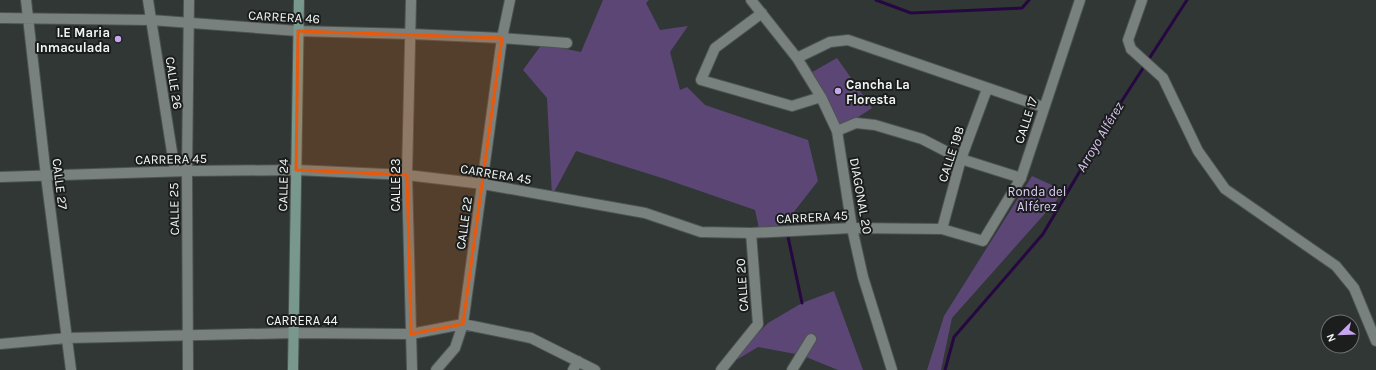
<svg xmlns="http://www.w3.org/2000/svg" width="1376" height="370" font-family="Karla,sans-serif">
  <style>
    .green { fill: #5c4676 }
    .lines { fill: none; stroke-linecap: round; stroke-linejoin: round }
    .stream { stroke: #270741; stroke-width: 3 }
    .minor-casing { stroke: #4c5350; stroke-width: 12 }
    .tertiary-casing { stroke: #4c5350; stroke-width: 12 }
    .secondary-casing { stroke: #4c5350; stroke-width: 12 }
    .minor { stroke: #79817e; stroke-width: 10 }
    .tertiary { stroke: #79817e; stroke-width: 10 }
    .secondary { stroke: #78978d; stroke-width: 10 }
    .marked { fill: #e8590c; fill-opacity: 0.2; stroke: #e8590c; stroke-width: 3; stroke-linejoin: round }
    .poi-dot { fill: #c7a6ef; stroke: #1b1e1d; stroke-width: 1.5 }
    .labels { text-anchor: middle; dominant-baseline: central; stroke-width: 4; stroke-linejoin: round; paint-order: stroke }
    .street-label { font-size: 13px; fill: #f1f6f4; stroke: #1b1e1d }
    .poi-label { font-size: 13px; font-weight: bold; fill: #f1f6f4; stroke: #1b1e1d; text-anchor: end }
    .park-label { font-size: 13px; fill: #dfcdf8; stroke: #1b1e1d }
    .water-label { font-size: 14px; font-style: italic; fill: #d6c3ef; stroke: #1b1e1d }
  </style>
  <rect width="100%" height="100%" fill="#303735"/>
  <path class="green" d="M 603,0 L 649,0 L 646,3 L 660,30 L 688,26 L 670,52 L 680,90 L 687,87 L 705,105 L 808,140 L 818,181 L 786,222 L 760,233 L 755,210 L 665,179 L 576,151 L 552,196 L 547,98 L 523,70 L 542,44 L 581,52 Z
    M 837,58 L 872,108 L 837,131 L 807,75 Z
    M 1032,176 L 1065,191 L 952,318 L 941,370 L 927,370 L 944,316 Z
    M 834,291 L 863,370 L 838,370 L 801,355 L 758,347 L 723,368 L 768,323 L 802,303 Z"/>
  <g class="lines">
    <path class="stream" d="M 876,0 L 911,13 L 1022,8 L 1029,0
      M 787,232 L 802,303
      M 945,370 L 954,337 L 1043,234 L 1114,113 L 1187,0"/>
    <g class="minor-casing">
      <path id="minor" d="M 26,0 L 46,176 L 71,370
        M 148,0 L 175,171
        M 411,0 L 407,175 L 412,370
        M 751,0 L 797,58 L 821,97 L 837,131 L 852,228 L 863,277 L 892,370
        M 762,13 L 715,48 L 701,80 L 792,106 L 821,97
        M 0,18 L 151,20 L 298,31 L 411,34 L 502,38 L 567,43
        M 1131,49 L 1163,78 L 1198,151 L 1225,189 L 1336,266 L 1354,288 L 1376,341
        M 797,58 L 830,42 L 848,40 L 1043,107
        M 837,131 L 856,123 L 875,125 L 922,139 L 961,159 L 1021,178
        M 0,177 L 187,171
        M 942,229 L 961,159 L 987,89
        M 0,344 L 67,338 L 294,333 L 411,334 L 463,324 L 531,338 L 595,370
        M 436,370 L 455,348 L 463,324 L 502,38 L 510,0
        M 573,370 L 578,361
        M 721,370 L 758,324 L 751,233
        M 792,370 L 811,339"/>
    </g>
    <g class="tertiary-casing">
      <path id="tertiary" d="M 1131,49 L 1128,40 L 1142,0
        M 187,171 L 296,170 L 407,175 L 483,184 L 645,213 L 701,232 L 751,233 L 852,228 L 942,229 L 983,241 L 1021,178 L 1080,0
        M 188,370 L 187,171 L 189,0"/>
    </g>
    <g class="secondary-casing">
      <path id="secondary" d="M 293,370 L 299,0"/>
    </g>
    <use href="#minor" class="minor"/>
    <use href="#tertiary" class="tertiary"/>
    <use href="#secondary" class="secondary"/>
  </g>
  <path class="marked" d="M 298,31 L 502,38 L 463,324 L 411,334 L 407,175 L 296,170 Z"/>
  <g class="poi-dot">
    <circle cx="118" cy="39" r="4"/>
    <circle cx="838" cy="91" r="4"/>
  </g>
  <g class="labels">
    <g class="street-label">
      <text transform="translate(284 17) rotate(3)">CARRERA 46</text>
      <text transform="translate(174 83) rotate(81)">CALLE 26</text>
      <text transform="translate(1026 120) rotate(-72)">CALLE 17</text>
      <text transform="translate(951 154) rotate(-72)">CALLE 19B</text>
      <text transform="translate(171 159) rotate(-1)">CARRERA 45</text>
      <text transform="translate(496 174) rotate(9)">CARRERA 45</text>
      <text transform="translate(60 184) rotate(83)">CALLE 27</text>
      <text transform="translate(283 185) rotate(-89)">CALLE 24</text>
      <text transform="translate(395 185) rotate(-90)">CALLE 23</text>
      <text transform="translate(861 196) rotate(80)">DIAGONAL 20</text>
      <text transform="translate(174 209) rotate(-91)">CALLE 25</text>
      <text transform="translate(812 217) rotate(-3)">CARRERA 45</text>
      <text transform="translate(464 223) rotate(-82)">CALLE 22</text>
      <text transform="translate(742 285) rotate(-94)">CALLE 20</text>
      <text x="302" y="320">CARRERA 44</text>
    </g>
    <g class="poi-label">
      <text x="110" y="32">I.E Maria<tspan x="110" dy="15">Inmaculada</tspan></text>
      <text x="846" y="84" text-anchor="start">Cancha La<tspan x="846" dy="15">Floresta</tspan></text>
    </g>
    <g class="park-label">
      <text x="1037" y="191">Ronda del<tspan x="1037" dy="15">Alférez</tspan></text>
    </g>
    <g class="water-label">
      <text transform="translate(1100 137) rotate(-59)">Arroyo Alférez</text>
    </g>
  </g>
  <g transform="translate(1340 334) rotate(247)"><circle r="19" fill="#1b1e1d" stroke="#717473"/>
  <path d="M0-3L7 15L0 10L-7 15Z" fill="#c7a6ef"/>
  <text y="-6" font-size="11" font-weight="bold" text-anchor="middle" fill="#f1f6f4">N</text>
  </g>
</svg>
